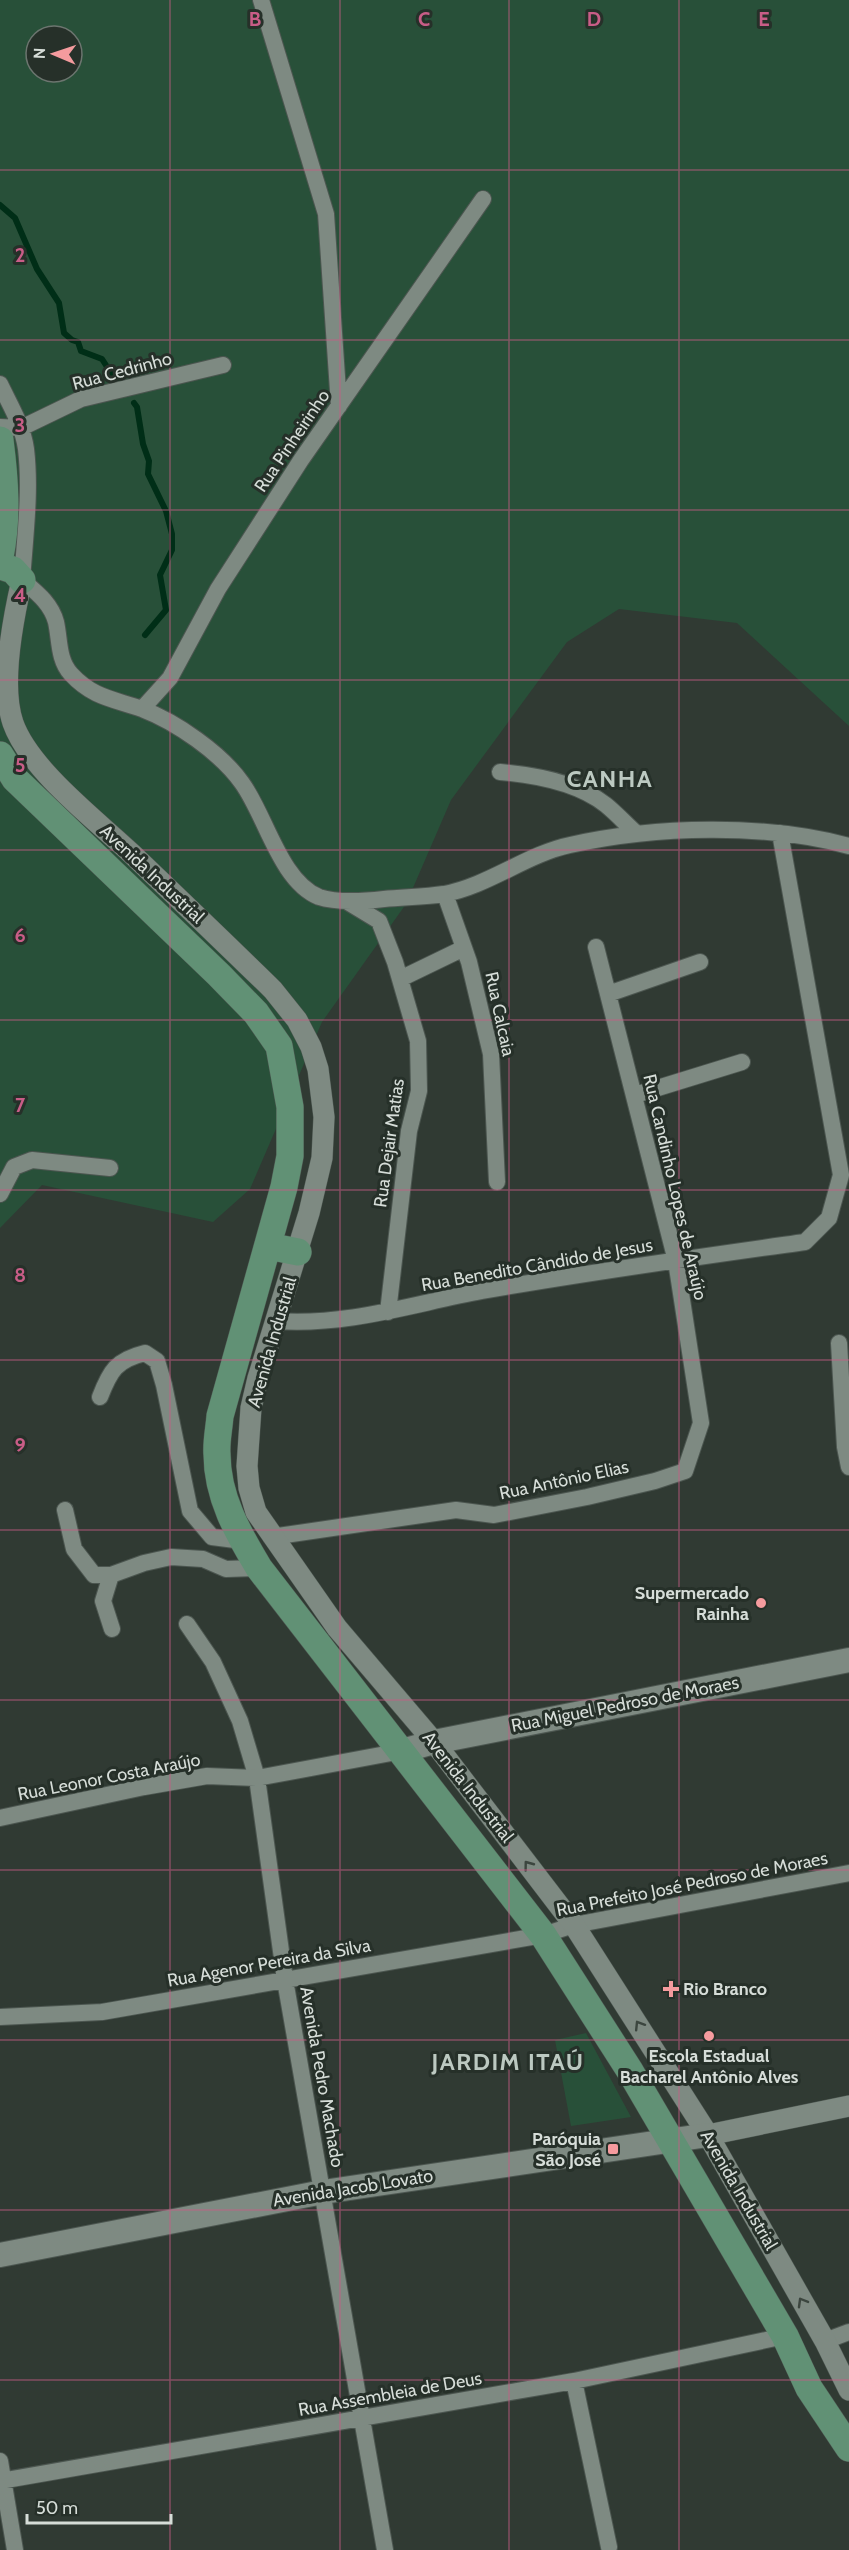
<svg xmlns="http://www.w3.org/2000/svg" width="849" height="2550" font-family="Cabin,sans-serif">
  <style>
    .green { fill: #285039; fill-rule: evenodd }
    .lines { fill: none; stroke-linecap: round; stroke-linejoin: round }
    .stream { stroke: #002e17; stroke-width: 6 }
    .minor-casing { stroke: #4c5650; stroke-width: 18 }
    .tertiary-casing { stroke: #4c5650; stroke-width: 22 }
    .secondary-casing { stroke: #4c5650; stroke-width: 26 }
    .primary-casing { stroke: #4c5650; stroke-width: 28 }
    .minor { stroke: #7e8a82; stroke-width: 16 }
    .tertiary { stroke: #7e8a82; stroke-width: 21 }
    .secondary { stroke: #7e8a82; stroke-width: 24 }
    .primary { stroke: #619175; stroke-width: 27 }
    .oneway { stroke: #3c463f }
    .grid { fill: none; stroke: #c95d87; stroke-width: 1.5; stroke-opacity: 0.55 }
    .poi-dot { fill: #f59b9e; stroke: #263029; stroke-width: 2 }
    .labels { text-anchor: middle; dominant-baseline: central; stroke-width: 6; stroke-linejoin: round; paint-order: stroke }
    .street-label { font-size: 18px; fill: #d6ddd8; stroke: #263029 }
    .poi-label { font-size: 18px; font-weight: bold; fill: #d6ddd8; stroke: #263029; text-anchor: end }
    .district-label { font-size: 24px; font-weight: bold; letter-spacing: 1.5px; fill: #bcc9c1; stroke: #263029 }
    .grid-label { font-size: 20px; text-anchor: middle; font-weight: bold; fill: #c95d87; stroke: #263029; stroke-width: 6; stroke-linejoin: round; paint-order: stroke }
  </style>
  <rect width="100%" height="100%" fill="#303a33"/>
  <path class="green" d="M 0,0 L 849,0 L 849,726 L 737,623 L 619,609 L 567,642 L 451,800 L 406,904 L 322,1022 L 250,1189 L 213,1222 L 42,1185 L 0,1228 ZM 36,36 L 72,36 L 72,72 L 36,72 Z
    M 586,2033 L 631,2117 L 571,2126 L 555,2040 Z"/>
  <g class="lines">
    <path class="stream" d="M 0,205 L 15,218 L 37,269 L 59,303 L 64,333 L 72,340 L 78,342 L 81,351 L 102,359 L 111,373 L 121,380
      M 134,403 L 137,407 L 143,444 L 149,461 L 148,474 L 166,511 L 172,534 L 172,550 L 160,575 L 166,610 L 145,635"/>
    <g class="minor-casing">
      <path id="minor" d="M 261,0 L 326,214 L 339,406
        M 0,384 C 10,405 23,426 26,449 C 31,491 25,537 22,580 C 36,592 51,603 56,622 C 60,640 58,660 71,674 C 93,698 114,699 142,709 C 176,722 221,753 242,783 C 266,816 280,881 319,897 C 337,903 366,901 384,899 C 404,897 425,897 444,894 C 488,886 527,854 570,845 C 655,826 765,823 849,846
        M 0,427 L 21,428 L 81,399 L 223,365
        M 142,709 L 170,678 L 218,589 L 301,460 L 483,199
        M 500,772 C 535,775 577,782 606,805 C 617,814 627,825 637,834
        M 445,894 L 469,962 L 491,1054 L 497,1182
        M 346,901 L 379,921 L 395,962 L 418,1041 L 419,1091 L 409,1131 L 388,1312
        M 400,979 L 464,948
        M 608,994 L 700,962
        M 635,1095 L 742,1062
        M 0,1194 L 14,1167 L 32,1160 L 110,1168
        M 276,1321 C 349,1326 412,1304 482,1291 C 589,1272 698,1257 805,1242 L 829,1218 L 841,1175 L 780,833
        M 839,1343 L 845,1447 L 849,1467
        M 100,1397 C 110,1371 116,1360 145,1353 L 157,1361 L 164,1385 L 190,1511 L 212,1537 L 243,1541
        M 65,1510 L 74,1549 L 94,1575 L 111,1575 L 144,1563 L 171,1557 L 203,1559 L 226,1569 L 259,1568
        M 271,1537 L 456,1510 L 494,1515 L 587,1497 L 655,1481 L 685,1471 L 701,1423 L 676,1261 L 596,947
        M 111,1575 L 103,1601 L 112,1629
        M 187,1624 L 213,1662 L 240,1721 L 257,1778 L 285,1980 L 385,2550
        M 0,1818 L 144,1787 L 207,1776 L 257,1778 L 402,1751
        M 0,2017 L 102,2012 L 543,1935 L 574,1925 L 849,1873
        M 825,2341 L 849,2332
        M 574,2381 L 609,2547
        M 0,2461 L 15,2550
        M 0,2481 L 574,2381 L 785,2336"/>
    </g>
    <g class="tertiary-casing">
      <path id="tertiary" d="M 22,580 C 13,619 0,685 13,723 C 29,769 97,821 132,854 C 179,899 226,944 273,990 L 297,1020 L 311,1047 L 318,1069 L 324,1117 L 322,1158 L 309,1213 L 258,1378 L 251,1408 L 247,1466 L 249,1488 L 256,1512 L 337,1628 L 434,1742 L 574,1925 L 708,2135 L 825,2341 L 849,2390
        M 708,2135 L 849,2106"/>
    </g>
    <g class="secondary-casing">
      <path id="secondary" d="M 402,1751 L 434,1742 L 849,1660
        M 0,2255 L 323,2192 L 708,2135"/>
    </g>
    <g class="primary-casing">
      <path id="primary" d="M 0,440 C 5,480 8,517 0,557
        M 0,566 L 13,570 L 22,580
        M 0,755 L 15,779 L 219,975 L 256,1013 L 279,1046 L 290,1107 L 290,1156 L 284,1187 L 220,1416 C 219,1429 216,1442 217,1454 C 217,1497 238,1533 259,1568 L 543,1935 L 630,2071 L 785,2336 L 809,2388 L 849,2448
        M 268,1246 L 298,1252"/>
    </g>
    <use href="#minor" class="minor"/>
    <use href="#tertiary" class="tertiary"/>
    <use href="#secondary" class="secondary"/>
    <use href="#primary" class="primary"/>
  </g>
  <defs><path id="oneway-chevron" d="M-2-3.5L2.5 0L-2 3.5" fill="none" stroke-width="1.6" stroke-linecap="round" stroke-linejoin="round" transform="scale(1.5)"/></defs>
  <g class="oneway">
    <use href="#oneway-chevron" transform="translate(528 1865) rotate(-127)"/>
    <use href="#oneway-chevron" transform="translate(639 2025) rotate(-122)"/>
    <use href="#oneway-chevron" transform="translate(802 2302) rotate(-120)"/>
  </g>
  <path class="grid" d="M 170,0 L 170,2550M 340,0 L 340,2550M 509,0 L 509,2550M 679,0 L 679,2550M 0,170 L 849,170M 0,340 L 849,340M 0,510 L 849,510M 0,680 L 849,680M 0,850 L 849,850M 0,1020 L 849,1020M 0,1190 L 849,1190M 0,1360 L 849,1360M 0,1530 L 849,1530M 0,1700 L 849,1700M 0,1870 L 849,1870M 0,2040 L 849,2040M 0,2210 L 849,2210M 0,2380 L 849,2380"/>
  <g class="poi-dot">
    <circle cx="761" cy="1603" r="6"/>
    <path d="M668 1980h6v6h6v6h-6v6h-6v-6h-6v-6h6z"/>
    <circle cx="709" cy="2036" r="6"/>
    <rect x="607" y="2143" width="12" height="12" rx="3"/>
  </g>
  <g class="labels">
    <g class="street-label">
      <text transform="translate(122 371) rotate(-15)">Rua Cedrinho</text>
      <text transform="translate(292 441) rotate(-56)">Rua Pinheirinho</text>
      <text transform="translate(152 874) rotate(43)">Avenida Industrial</text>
      <text transform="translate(500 1014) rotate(78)">Rua Calcaia</text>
      <text transform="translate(389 1143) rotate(-82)">Rua Dejair Matias</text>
      <text transform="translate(675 1187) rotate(77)">Rua Candinho Lopes de Araújo</text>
      <text transform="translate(537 1265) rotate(-10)">Rua Benedito Cândido de Jesus</text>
      <text transform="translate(272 1342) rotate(-74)">Avenida Industrial</text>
      <text transform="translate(564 1480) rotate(-12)">Rua Antônio Elias</text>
      <text transform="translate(625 1704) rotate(-11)">Rua Miguel Pedroso de Moraes</text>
      <text transform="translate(109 1777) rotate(-11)">Rua Leonor Costa Araújo</text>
      <text transform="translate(468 1787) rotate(52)">Avenida Industrial</text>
      <text transform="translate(692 1884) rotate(-11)">Rua Prefeito José Pedroso de Moraes</text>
      <text transform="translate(269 1963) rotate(-10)">Rua Agenor Pereira da Silva</text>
      <text transform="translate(322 2077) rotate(80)">Avenida Pedro Machado</text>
      <text transform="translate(353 2188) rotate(-9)">Avenida Jacob Lovato</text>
      <text transform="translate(739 2190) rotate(60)">Avenida Industrial</text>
      <text transform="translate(390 2394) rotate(-10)">Rua Assembleia de Deus</text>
    </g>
    <g class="poi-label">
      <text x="749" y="1593">Supermercado<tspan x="749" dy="21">Rainha</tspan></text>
      <text x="683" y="1989" text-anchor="start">Rio Branco</text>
      <text x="709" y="2056" text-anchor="middle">Escola Estadual<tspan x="709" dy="21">Bacharel Antônio Alves</tspan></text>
      <text x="601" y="2139">Paróquia<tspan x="601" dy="21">São José</tspan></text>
    </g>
    <g class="district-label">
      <text x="610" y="778">CANHA</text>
      <text x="508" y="2061">JARDIM ITAÚ</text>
    </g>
  </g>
  <g class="grid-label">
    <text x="255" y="26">B</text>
    <text x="424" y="26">C</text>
    <text x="594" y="26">D</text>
    <text x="764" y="26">E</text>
    <text x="20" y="262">2</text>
    <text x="20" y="432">3</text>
    <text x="20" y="602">4</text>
    <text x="20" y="772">5</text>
    <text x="20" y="942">6</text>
    <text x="20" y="1112">7</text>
    <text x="20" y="1282">8</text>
    <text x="20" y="1452">9</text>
  </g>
  <g transform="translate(54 54) rotate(272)"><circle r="28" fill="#263029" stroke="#6c756f" stroke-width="1.5"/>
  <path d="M0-4.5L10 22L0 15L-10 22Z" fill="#f59b9e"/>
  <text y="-9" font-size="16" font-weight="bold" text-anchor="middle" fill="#d6ddd8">N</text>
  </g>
  <path d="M27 2514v9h144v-9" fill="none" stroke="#d6ddd8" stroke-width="3"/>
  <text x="36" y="2514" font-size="18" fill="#d6ddd8" stroke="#263029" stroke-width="4.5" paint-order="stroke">50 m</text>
</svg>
